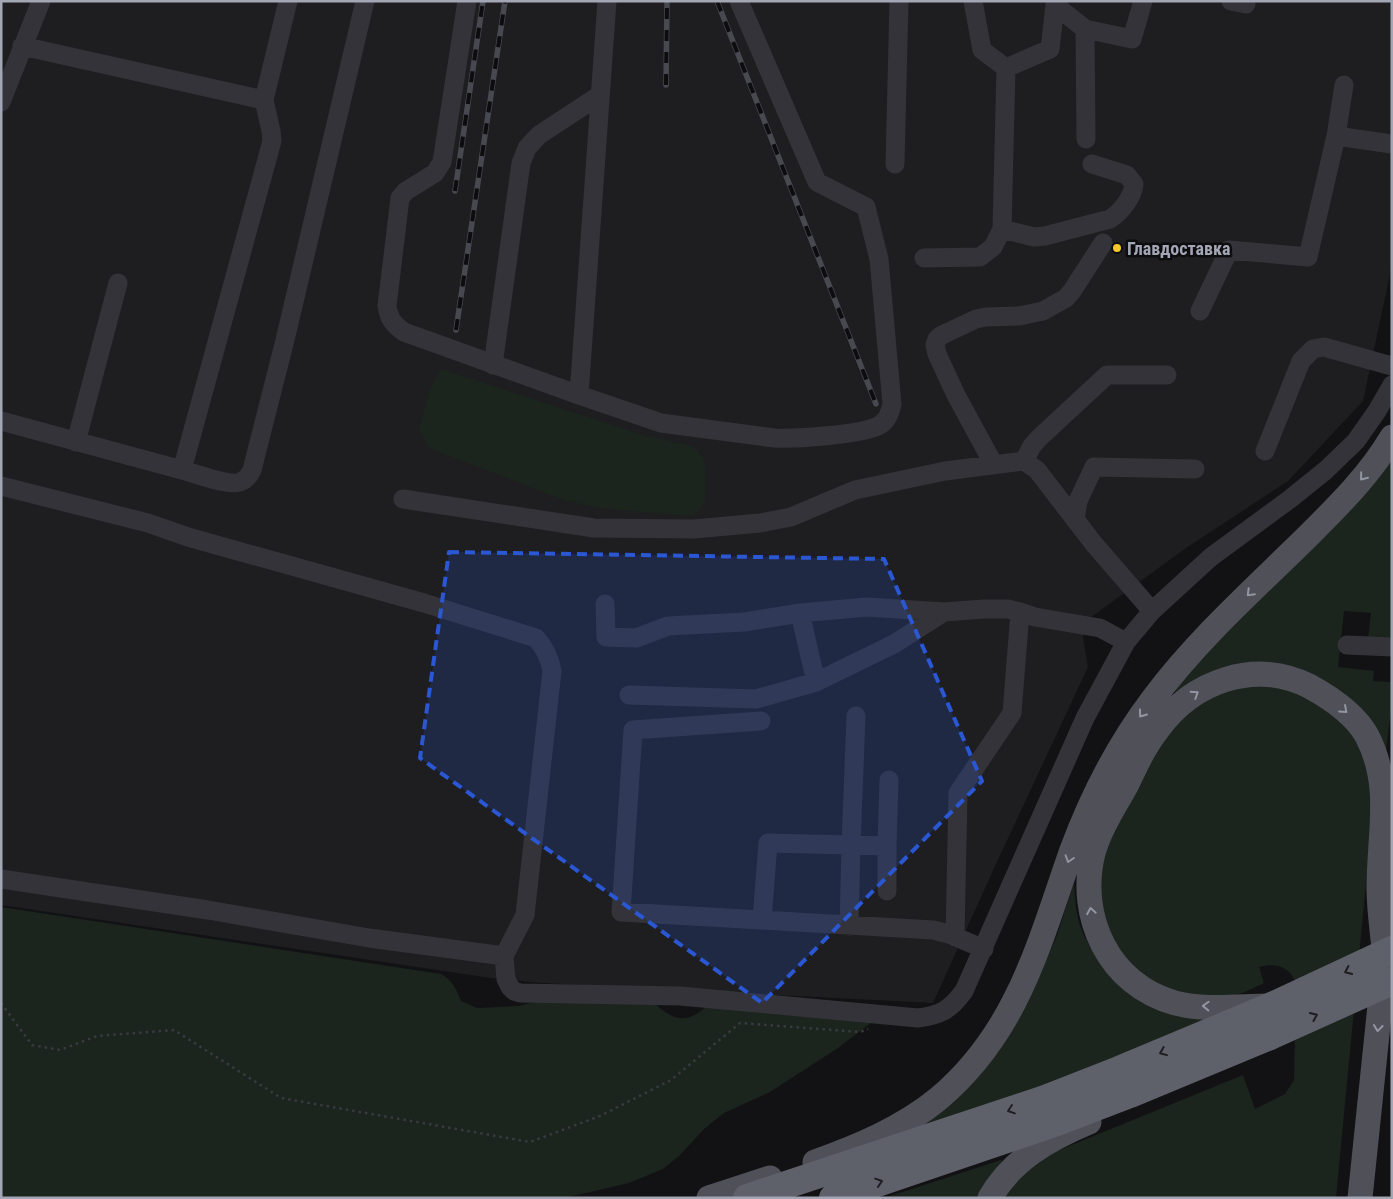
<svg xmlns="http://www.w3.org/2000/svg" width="1393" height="1199" font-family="'Roboto Condensed',sans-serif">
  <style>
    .built { fill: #1e1e21 }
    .green { fill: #1c241e }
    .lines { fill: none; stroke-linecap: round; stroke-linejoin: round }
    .path { stroke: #393a40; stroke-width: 2.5; stroke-dasharray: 2.5 4; stroke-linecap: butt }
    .minor { stroke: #333339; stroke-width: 19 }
    .major { stroke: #4f5058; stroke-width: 25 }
    .highway { stroke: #5f616a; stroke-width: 28 }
    .rail-casing { stroke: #484950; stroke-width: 5.5 }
    .rail { stroke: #0d0d0f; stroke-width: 4; stroke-dasharray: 11; stroke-linecap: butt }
    .highway-bridge { stroke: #5f616a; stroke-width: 28 }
    .oneway { stroke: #9296a2 }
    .oneway2 { stroke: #1d1e21 }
    .marked { fill: #2a57d4; fill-opacity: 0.2; stroke: #2a57d4; stroke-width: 4; stroke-dasharray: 10 6; stroke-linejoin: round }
    .poi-dot { fill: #f8c626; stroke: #0d0d0f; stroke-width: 2 }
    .labels { text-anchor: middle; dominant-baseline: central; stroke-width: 5; stroke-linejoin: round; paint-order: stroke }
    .poi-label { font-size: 18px; font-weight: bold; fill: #a3a7b5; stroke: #0d0d0f; text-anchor: start }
  </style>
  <rect width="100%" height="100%" fill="#121214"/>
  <path class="built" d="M 1,1 L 1392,1 L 1392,265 L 1363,401 L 1288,481 L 1186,548 L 1090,618 L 1083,637 L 1088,667 L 996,864 L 933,1003 L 543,983 L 491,978 L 1,905 Z"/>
  <path class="green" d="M 441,369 L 643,435 L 693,446 L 702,456 L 705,465 L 705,501 L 700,510 L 691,516 L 599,508 L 564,500 L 429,448 L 419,430 L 430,389 Z
    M 1392,454 L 1392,636 L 1388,639 L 1368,639 L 1371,613 L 1344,611 L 1338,667 L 1374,671 L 1373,681 L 1392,682 L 1392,701 L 1386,752 L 1306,672 L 1176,693 L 1174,691 L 1174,689 Z
    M 1242,686 L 1281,688 L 1302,695 L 1334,715 L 1352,734 L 1359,747 L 1372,782 L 1370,841 L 1336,1198 L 1002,1198 L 1030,1167 L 1052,1153 L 1243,1075 L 1255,1109 L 1285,1094 L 1294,1080 L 1296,983 C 1290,967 1276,962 1259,967 L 1264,983 L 1245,992 L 1235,995 L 1181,996 L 1137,973 L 1109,936 L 1098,887 L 1107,844 L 1164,737 L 1202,700 Z
    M 1074,883 L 1076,908 L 1079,923 L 1085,938 L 1101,964 L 1206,1020 L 1043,1086 L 917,1130 L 1036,983 L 1056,938 Z
    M 1,907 L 441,974 C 452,980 457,990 461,1001 L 477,1008 L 519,1006 L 539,1001 L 655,1004 C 676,1022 688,1024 709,1004 L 872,1022 L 838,1048 L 770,1092 L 724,1113 L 704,1129 L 680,1155 L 663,1169 L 629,1183 L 564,1198 L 1,1198 Z
    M 1001,1160 L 1003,1161 L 977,1198 L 884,1198 Z"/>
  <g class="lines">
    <path class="path" d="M 1,1003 L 32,1045 L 60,1050 L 97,1036 L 174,1030 L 281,1098 L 530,1142 L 600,1116 L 671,1080 L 740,1023 L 860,1032 L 868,1029"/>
    <path class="minor" d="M 288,1 L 264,100 L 271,131 L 272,141 L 182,470 C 194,473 232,488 242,481 C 247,479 250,474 252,470 L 285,340 L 365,1
      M 467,1 L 442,162 L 435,173 L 406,191 L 400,198 L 387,306 C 389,319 393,324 404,332 L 579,395
      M 607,1 L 579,395 L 661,423 L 774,438 C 796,439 859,435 878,426 C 887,422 890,413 892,404 L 879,259 L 866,207 L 817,182 L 739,1
      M 973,1 L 982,50 L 1006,68
      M 1055,1 L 1055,5 L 1085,29 L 1132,39 L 1143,1
      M 1231,1 L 1246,4
      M 1085,29 L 1086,139
      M 22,46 L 264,100
      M 1,102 L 41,1
      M 1336,136 L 1344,85
      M 895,164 L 899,1
      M 1002,229 L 1006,68 L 1050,49 L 1055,5
      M 924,258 L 980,257 L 993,247 L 1002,229 L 1034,237 L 1045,236 L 1110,219 C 1121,212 1133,197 1134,184 L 1127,175 L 1092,164
      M 1200,311 L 1229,250 L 1308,257 L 1336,136 L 1392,144
      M 493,365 L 521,163 L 527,148 L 539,135 L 600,95
      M 1,421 L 182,470
      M 76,442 L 118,283
      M 1265,451 L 1301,361 L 1313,349 L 1324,347 L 1392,366
      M 1024,461 L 1032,446 L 1039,438 L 1107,375 L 1167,375
      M 994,465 L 956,395 L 937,354 L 935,345 L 937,339 L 942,335 L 976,319 L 986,317 L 1019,316 L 1043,311 L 1066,298 L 1072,291 L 1103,243
      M 1,486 L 148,523 L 188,537 L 424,603 L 536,638 C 545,648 550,659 552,671 L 525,915 L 504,956 L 506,979 L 510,987 L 514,991 L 520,993 L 680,996 L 918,1018 C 941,1015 950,1010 964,991 L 1085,718 L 1126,642
      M 403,499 L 594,528 L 694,529 L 760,523 L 791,517 L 855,490 L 945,471 L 1024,461 L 1037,470 L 1094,544 L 1152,611
      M 1075,520 L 1078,501 L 1094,467 L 1195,469
      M 605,604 L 606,637 L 636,638 L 668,626 L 744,622 L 800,613
      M 944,612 L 867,607 L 800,613 L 816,682 L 894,644 L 944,612 L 984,609 L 1008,609 L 1020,612
      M 1347,645 L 1392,647
      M 629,695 L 756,699 L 816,682
      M 856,716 L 851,845 L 887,846 L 889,780
      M 761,721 L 633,730 L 621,912 L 762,920
      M 887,846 L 887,891
      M 1,879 L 208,910 L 369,938 L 504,956
      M 849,926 L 851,845 L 768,843 L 762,920 L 933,930 L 949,934 L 984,949
      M 955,937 L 958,793 L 1012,713 L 1020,612 L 1035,617 L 1100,628 L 1126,642 L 1152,611 L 1211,557 L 1290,499 L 1326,470 L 1356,441 L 1377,411 L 1392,385"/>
    <path class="major" d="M 1270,1006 C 1239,1006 1206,1011 1175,1003 C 1109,985 1077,917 1093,853 C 1100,828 1115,806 1127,784 C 1136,765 1145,745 1158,729 C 1193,681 1254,659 1309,686 C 1331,698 1355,714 1367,736 C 1393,786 1379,834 1379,887 C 1379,911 1383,935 1385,959
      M 815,1162 C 857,1147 903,1128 938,1099 C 1018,1032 1039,943 1072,850 C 1092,796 1119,744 1153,699 C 1197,640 1253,590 1305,539 C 1336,508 1369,476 1392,437
      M 709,1198 L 770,1178
      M 990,1198 C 1012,1159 1049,1139 1089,1122
      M 1360,1198 L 1384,967"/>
    <path class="highway" d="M 747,1198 L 1045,1099 L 1119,1070 L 1272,1006
      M 833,1198 L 1057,1122 L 1130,1094 L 1270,1036"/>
    <g class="rail-casing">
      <path id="rail" d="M 717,1 L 876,404
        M 666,85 L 667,1
        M 455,191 L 483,1
        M 456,330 L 505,1"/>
    </g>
    <use href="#rail" class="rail"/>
    <path class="highway-bridge" d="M 1272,1006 L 1392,950
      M 1270,1036 L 1392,981"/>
  </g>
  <defs><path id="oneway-chevron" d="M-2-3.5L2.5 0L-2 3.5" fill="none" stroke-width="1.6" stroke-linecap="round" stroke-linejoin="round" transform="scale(1.25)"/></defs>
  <g class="oneway">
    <use href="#oneway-chevron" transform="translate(1363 477) rotate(129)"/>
    <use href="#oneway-chevron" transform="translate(1250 593) rotate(135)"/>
    <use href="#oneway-chevron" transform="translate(1195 694) rotate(-33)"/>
    <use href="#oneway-chevron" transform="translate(1344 710) rotate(42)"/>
    <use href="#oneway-chevron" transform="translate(1142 714) rotate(126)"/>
    <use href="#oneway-chevron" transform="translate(1069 859) rotate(108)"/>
    <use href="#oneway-chevron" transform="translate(1091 911) rotate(-100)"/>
    <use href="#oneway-chevron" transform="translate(1206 1006) rotate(-178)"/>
    <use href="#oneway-chevron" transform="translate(1378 1028) rotate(96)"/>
  </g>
  <g class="oneway2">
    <use href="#oneway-chevron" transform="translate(1348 971) rotate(155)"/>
    <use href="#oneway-chevron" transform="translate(1314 1016) rotate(-24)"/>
    <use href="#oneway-chevron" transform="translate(1163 1052) rotate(158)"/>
    <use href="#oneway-chevron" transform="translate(1011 1110) rotate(161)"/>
    <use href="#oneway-chevron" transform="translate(879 1182) rotate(-18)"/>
  </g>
  <path class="marked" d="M 449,552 L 884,559 L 982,781 L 762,1003 L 420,758 Z"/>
  <circle class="poi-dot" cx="1117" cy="248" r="5"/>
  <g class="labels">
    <g class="poi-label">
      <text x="1127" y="248">Главдоставка</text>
    </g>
  </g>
  <rect width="1393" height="1199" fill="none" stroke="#a3a7b5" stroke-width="5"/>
</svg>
